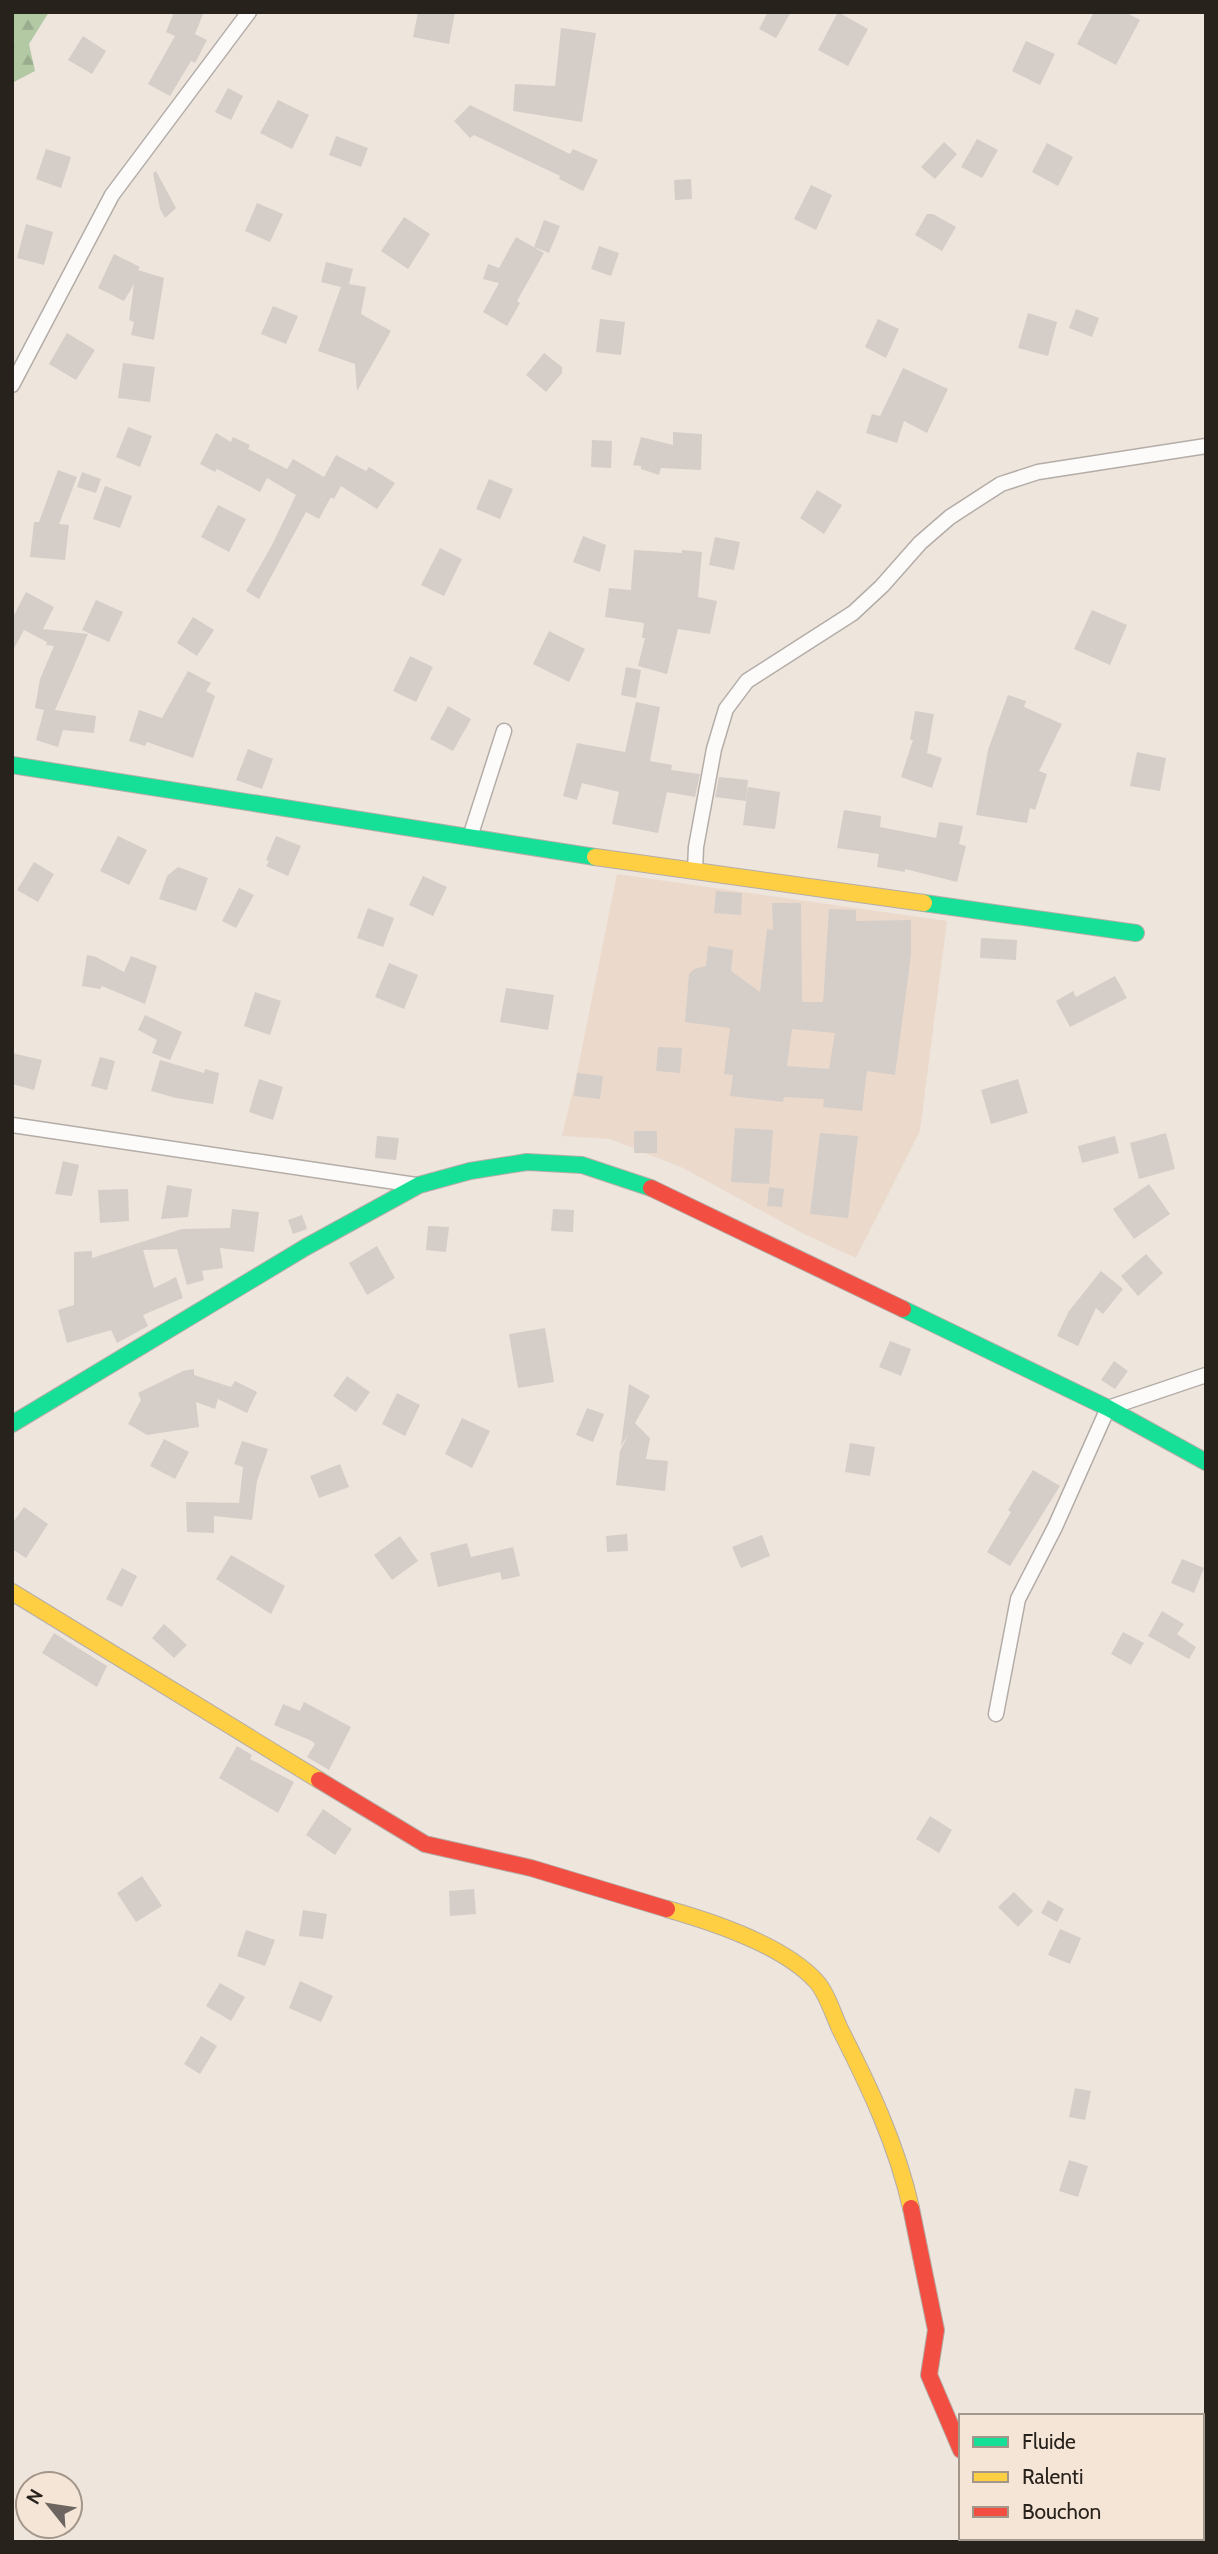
<svg xmlns="http://www.w3.org/2000/svg" width="1218" height="2554" font-family="Cabin,sans-serif">
  <style>
    .built { fill: #ebdacc }
    .forest { fill: url(#forest-firs) }
    .building { fill: #d5cdc8; fill-rule: evenodd }
    .lines { fill: none; stroke-linecap: round; stroke-linejoin: round }
    .street-casing { stroke: #b4ada7; stroke-width: 17 }
    .fast-casing { stroke: #b4ada7; stroke-width: 18 }
    .slow-casing { stroke: #b4ada7; stroke-width: 18 }
    .jam-casing { stroke: #b4ada7; stroke-width: 18 }
    .street { stroke: #fcfbfa; stroke-width: 14 }
    .fast { stroke: #16e098; stroke-width: 16 }
    .slow { stroke: #ffcf43; stroke-width: 16 }
    .jam { stroke: #f24e42; stroke-width: 16 }
  </style>
  <defs>
    <pattern id="forest-firs" width="22" height="20" patternUnits="userSpaceOnUse" patternTransform="scale(1.75)"><rect width="22" height="20" fill="#b2c9a4"/><path d="M5 1l3.5 6h-7zM16 11l3.5 6h-7z" fill="#99ac8d"/></pattern>
  </defs>
  <rect width="100%" height="100%" fill="#eee5dd"/>
  <path class="built" d="M 617,874 L 947,921 L 920,1131 L 856,1258 L 804,1234 L 683,1168 L 610,1139 L 562,1136 L 577,1073 Z"/>
  <path class="forest" d="M 12,12 L 49,12 L 29,44 L 35,71 L 12,83 Z"/>
  <path class="building" d="M 174,12 L 204,12 L 195,34 L 207,40 L 195,63 L 191,61 L 170,96 L 148,84 L 175,36 L 166,32 Z
    M 418,12 L 455,12 L 449,44 L 413,37 Z
    M 768,12 L 791,12 L 776,38 L 759,29 Z
    M 838,12 L 868,29 L 848,66 L 818,50 Z
    M 1094,12 L 1125,12 L 1140,20 L 1116,65 L 1077,44 Z
    M 561,28 L 596,33 L 582,122 L 513,111 L 515,84 L 555,86 Z
    M 83,36 L 106,51 L 92,74 L 68,60 Z
    M 1026,41 L 1055,54 L 1040,85 L 1012,71 Z
    M 228,88 L 243,96 L 231,120 L 215,112 Z
    M 278,100 L 309,115 L 292,149 L 260,133 Z
    M 470,105 L 570,154 L 573,149 L 598,160 L 583,191 L 559,179 L 560,176 L 474,135 L 470,138 L 454,121 Z
    M 336,136 L 368,148 L 361,167 L 329,155 Z
    M 977,139 L 998,150 L 982,178 L 961,167 Z
    M 944,142 L 957,154 L 935,179 L 921,167 Z
    M 1047,143 L 1073,157 L 1058,186 L 1032,172 Z
    M 46,149 L 71,157 L 61,188 L 36,179 Z
    M 156,171 L 176,208 L 165,218 L 160,209 L 153,173 Z
    M 691,179 L 692,199 L 675,200 L 674,180 Z
    M 811,185 L 832,195 L 816,230 L 794,219 Z
    M 257,203 L 283,214 L 270,242 L 245,231 Z
    M 927,214 L 933,214 L 956,227 L 942,251 L 915,235 Z
    M 404,217 L 430,234 L 408,269 L 381,251 Z
    M 544,220 L 560,226 L 549,253 L 534,247 Z
    M 26,224 L 53,232 L 44,265 L 17,258 Z
    M 516,237 L 544,253 L 517,301 L 520,303 L 507,326 L 483,312 L 499,283 L 483,279 L 488,264 L 499,268 Z
    M 599,246 L 619,253 L 611,276 L 591,269 Z
    M 114,254 L 140,267 L 138,270 L 164,278 L 154,340 L 131,335 L 134,322 L 129,320 L 134,284 L 124,301 L 98,288 Z
    M 326,262 L 353,269 L 349,284 L 366,287 L 361,314 L 391,331 L 357,391 L 355,364 L 318,351 L 341,287 L 321,282 Z
    M 273,306 L 298,316 L 286,344 L 261,334 Z
    M 1076,309 L 1099,318 L 1092,337 L 1069,328 Z
    M 1028,313 L 1057,322 L 1048,356 L 1018,348 Z
    M 600,319 L 625,322 L 621,355 L 596,352 Z
    M 878,319 L 899,329 L 886,358 L 865,347 Z
    M 67,333 L 95,350 L 76,380 L 49,364 Z
    M 544,353 L 562,367 L 562,373 L 546,392 L 526,375 Z
    M 123,363 L 155,367 L 150,402 L 118,398 Z
    M 903,368 L 948,389 L 927,433 L 904,421 L 897,443 L 866,433 L 872,414 L 880,416 Z
    M 128,427 L 152,436 L 140,467 L 116,457 Z
    M 673,432 L 702,434 L 701,470 L 661,468 L 659,475 L 641,469 L 641,466 L 633,465 L 641,437 L 673,445 Z
    M 216,433 L 231,442 L 233,437 L 250,445 L 248,449 L 287,469 L 293,459 L 324,477 L 336,455 L 366,471 L 369,467 L 395,483 L 377,509 L 341,486 L 334,499 L 331,497 L 319,519 L 306,512 L 259,599 L 246,591 L 272,545 L 296,495 L 267,478 L 260,492 L 217,469 L 215,472 L 200,464 Z
    M 592,440 L 612,441 L 611,468 L 591,467 Z
    M 58,470 L 77,477 L 59,524 L 69,525 L 65,560 L 30,557 L 34,522 L 39,522 Z
    M 82,472 L 101,479 L 96,493 L 77,487 Z
    M 489,479 L 513,489 L 500,519 L 476,509 Z
    M 105,486 L 132,496 L 120,528 L 93,519 Z
    M 817,490 L 842,505 L 824,534 L 800,518 Z
    M 218,505 L 246,519 L 229,552 L 201,537 Z
    M 583,536 L 606,545 L 600,572 L 573,562 Z
    M 715,537 L 740,542 L 734,570 L 709,565 Z
    M 440,548 L 462,559 L 444,596 L 421,585 Z
    M 634,550 L 682,553 L 682,550 L 702,552 L 698,597 L 717,601 L 710,634 L 678,629 L 667,674 L 638,666 L 645,638 L 642,638 L 644,623 L 605,617 L 609,588 L 631,590 Z
    M 26,592 L 54,607 L 43,629 L 88,634 L 55,710 L 96,716 L 94,733 L 63,730 L 58,747 L 36,740 L 44,710 L 35,708 L 40,679 L 54,646 L 46,645 L 47,642 L 24,630 L 12,652 L 12,619 Z
    M 96,600 L 123,612 L 109,642 L 82,630 Z
    M 1092,610 L 1127,625 L 1110,665 L 1074,649 Z
    M 193,617 L 214,630 L 197,656 L 177,643 Z
    M 549,631 L 585,649 L 569,682 L 533,664 Z
    M 410,656 L 433,667 L 416,702 L 393,691 Z
    M 626,667 L 641,670 L 636,698 L 621,695 Z
    M 188,671 L 211,683 L 206,691 L 215,696 L 193,758 L 147,742 L 145,746 L 129,741 L 139,710 L 162,718 Z
    M 1008,695 L 1026,701 L 1024,707 L 1062,724 L 1039,771 L 1047,774 L 1035,810 L 1030,808 L 1027,823 L 976,815 L 988,750 Z
    M 636,702 L 660,707 L 650,761 L 672,765 L 671,770 L 700,774 L 695,797 L 667,792 L 658,833 L 612,824 L 619,792 L 582,783 L 577,800 L 563,796 L 577,743 L 625,752 Z
    M 448,706 L 471,719 L 453,751 L 430,739 Z
    M 915,711 L 934,714 L 927,753 L 942,758 L 932,788 L 901,777 L 913,740 L 910,740 Z
    M 248,749 L 273,759 L 262,789 L 236,780 Z
    M 1137,752 L 1166,758 L 1160,791 L 1130,786 Z
    M 719,777 L 748,780 L 746,801 L 715,797 Z
    M 748,787 L 780,792 L 775,829 L 743,825 Z
    M 844,810 L 881,816 L 880,827 L 936,838 L 939,822 L 963,826 L 959,844 L 966,846 L 957,882 L 905,869 L 905,872 L 877,867 L 879,854 L 837,848 Z
    M 118,836 L 147,850 L 129,885 L 100,871 Z
    M 276,836 L 301,846 L 288,876 L 266,866 L 269,861 L 266,860 Z
    M 34,862 L 54,874 L 38,902 L 17,890 Z
    M 178,867 L 208,878 L 196,911 L 159,899 L 167,876 Z
    M 423,876 L 447,887 L 433,916 L 409,905 Z
    M 239,888 L 254,895 L 236,928 L 222,921 Z
    M 716,891 L 742,893 L 741,915 L 714,913 Z
    M 772,903 L 801,903 L 802,1002 L 823,1002 L 829,909 L 856,910 L 856,921 L 911,920 L 911,955 L 895,1075 L 867,1071 L 862,1111 L 823,1107 L 824,1099 L 784,1097 L 783,1102 L 730,1096 L 733,1075 L 724,1074 L 730,1028 L 685,1022 L 689,974 L 694,969 L 706,966 L 708,946 L 733,950 L 731,971 L 760,992 L 767,929 L 773,930 ZM 792,1029 L 835,1033 L 829,1069 L 787,1066 Z
    M 368,908 L 394,918 L 383,947 L 357,938 Z
    M 981,938 L 1017,940 L 1016,960 L 980,958 Z
    M 87,955 L 96,957 L 124,972 L 131,956 L 157,966 L 145,1004 L 102,986 L 100,989 L 82,986 Z
    M 389,963 L 418,975 L 404,1009 L 375,997 Z
    M 1115,976 L 1127,998 L 1070,1027 L 1056,1001 L 1073,991 L 1076,997 Z
    M 506,988 L 554,995 L 548,1030 L 500,1022 Z
    M 255,992 L 281,1001 L 270,1035 L 244,1026 Z
    M 145,1015 L 182,1032 L 170,1060 L 152,1053 L 157,1040 L 138,1030 Z
    M 658,1047 L 682,1048 L 680,1073 L 656,1071 Z
    M 12,1053 L 42,1060 L 34,1090 L 12,1084 Z
    M 100,1057 L 115,1061 L 107,1090 L 91,1086 Z
    M 160,1060 L 204,1073 L 205,1069 L 219,1073 L 213,1104 L 176,1098 L 151,1091 Z
    M 577,1073 L 603,1076 L 600,1099 L 574,1096 Z
    M 259,1079 L 283,1087 L 273,1120 L 249,1112 Z
    M 1018,1079 L 1028,1113 L 991,1124 L 981,1090 Z
    M 735,1128 L 773,1130 L 769,1184 L 731,1182 Z
    M 634,1131 L 657,1131 L 657,1153 L 634,1153 Z
    M 820,1133 L 858,1136 L 848,1218 L 810,1214 Z
    M 1166,1133 L 1175,1169 L 1139,1179 L 1130,1143 Z
    M 377,1136 L 399,1138 L 396,1160 L 375,1158 Z
    M 1115,1136 L 1119,1153 L 1082,1163 L 1078,1146 Z
    M 63,1161 L 79,1165 L 72,1196 L 55,1194 Z
    M 1149,1184 L 1170,1214 L 1134,1239 L 1113,1209 Z
    M 167,1185 L 192,1189 L 188,1217 L 161,1219 Z
    M 769,1187 L 784,1189 L 782,1207 L 767,1206 Z
    M 128,1189 L 129,1221 L 100,1223 L 98,1190 Z
    M 232,1209 L 259,1212 L 254,1252 L 220,1248 L 223,1268 L 202,1271 L 204,1280 L 187,1285 L 177,1249 L 143,1250 L 154,1288 L 176,1277 L 183,1298 L 143,1315 L 148,1326 L 117,1343 L 111,1330 L 67,1343 L 58,1310 L 74,1305 L 74,1252 L 92,1251 L 92,1258 L 182,1229 L 230,1228 Z
    M 553,1209 L 574,1210 L 573,1232 L 551,1231 Z
    M 302,1215 L 307,1229 L 293,1234 L 288,1220 Z
    M 428,1226 L 449,1227 L 446,1252 L 426,1250 Z
    M 377,1246 L 395,1278 L 367,1295 L 349,1263 Z
    M 1146,1254 L 1163,1273 L 1138,1296 L 1121,1276 Z
    M 1101,1271 L 1123,1289 L 1103,1314 L 1096,1308 L 1078,1346 L 1057,1336 L 1069,1311 Z
    M 545,1328 L 554,1382 L 518,1388 L 509,1334 Z
    M 890,1341 L 911,1349 L 901,1376 L 879,1367 Z
    M 1114,1361 L 1128,1371 L 1115,1389 L 1101,1380 Z
    M 194,1369 L 194,1375 L 231,1387 L 235,1381 L 257,1392 L 247,1413 L 218,1399 L 215,1409 L 196,1402 L 199,1427 L 147,1435 L 128,1424 L 141,1400 L 138,1393 L 183,1371 Z
    M 347,1376 L 370,1392 L 356,1412 L 333,1396 Z
    M 629,1384 L 650,1396 L 635,1423 L 650,1438 L 646,1459 L 668,1461 L 665,1491 L 616,1485 L 620,1451 L 629,1433 L 621,1446 Z
    M 397,1393 L 420,1405 L 405,1436 L 382,1424 Z
    M 587,1408 L 604,1414 L 593,1442 L 576,1435 Z
    M 462,1418 L 490,1431 L 472,1468 L 445,1454 Z
    M 164,1439 L 189,1452 L 175,1479 L 150,1466 Z
    M 242,1441 L 268,1449 L 257,1481 L 252,1520 L 214,1516 L 214,1533 L 187,1532 L 186,1502 L 239,1503 L 243,1467 L 234,1464 Z
    M 850,1443 L 875,1447 L 870,1476 L 845,1472 Z
    M 340,1464 L 349,1487 L 319,1498 L 310,1476 Z
    M 1033,1470 L 1060,1486 L 1010,1566 L 987,1552 L 1011,1512 L 1008,1510 Z
    M 24,1507 L 48,1524 L 26,1558 L 12,1549 L 12,1524 Z
    M 627,1534 L 628,1551 L 607,1552 L 606,1536 Z
    M 762,1535 L 770,1556 L 741,1568 L 732,1547 Z
    M 400,1536 L 418,1561 L 392,1580 L 374,1555 Z
    M 467,1543 L 471,1557 L 513,1547 L 520,1576 L 502,1580 L 500,1572 L 438,1587 L 430,1553 Z
    M 231,1555 L 285,1586 L 271,1614 L 216,1579 Z
    M 1182,1559 L 1204,1568 L 1194,1593 L 1171,1583 Z
    M 122,1568 L 137,1576 L 122,1607 L 106,1599 Z
    M 1162,1611 L 1184,1624 L 1177,1634 L 1196,1647 L 1189,1659 L 1148,1636 Z
    M 164,1624 L 187,1645 L 174,1658 L 152,1638 Z
    M 1123,1632 L 1144,1643 L 1131,1665 L 1111,1654 Z
    M 54,1633 L 107,1666 L 97,1687 L 42,1653 Z
    M 304,1702 L 351,1727 L 329,1770 L 307,1757 L 315,1744 L 312,1741 L 274,1725 L 283,1704 L 300,1711 Z
    M 237,1746 L 252,1755 L 250,1759 L 294,1782 L 278,1813 L 219,1778 Z
    M 323,1809 L 352,1829 L 335,1855 L 306,1835 Z
    M 930,1816 L 952,1830 L 939,1853 L 916,1839 Z
    M 142,1876 L 162,1906 L 136,1922 L 117,1893 Z
    M 474,1889 L 476,1914 L 450,1916 L 449,1891 Z
    M 1014,1892 L 1033,1911 L 1018,1927 L 998,1907 Z
    M 1048,1900 L 1064,1909 L 1057,1922 L 1041,1913 Z
    M 303,1910 L 327,1914 L 323,1939 L 299,1936 Z
    M 1060,1929 L 1081,1938 L 1070,1964 L 1048,1955 Z
    M 246,1930 L 275,1940 L 265,1966 L 237,1956 Z
    M 300,1981 L 333,1996 L 321,2022 L 289,2008 Z
    M 220,1983 L 245,1997 L 231,2021 L 206,2006 Z
    M 201,2036 L 217,2046 L 200,2074 L 184,2064 Z
    M 1075,2088 L 1091,2091 L 1085,2120 L 1069,2117 Z
    M 1069,2160 L 1088,2166 L 1078,2197 L 1059,2191 Z"/>
  <g class="lines">
    <g class="street-casing">
      <path id="street" d="M 12,385 L 112,195 L 249,12
        M 470,837 L 504,731
        M 695,871 L 696,847 L 714,749 L 726,709 L 747,681 L 853,613 L 882,586 L 920,543 L 950,517 L 1001,484 L 1038,472 L 1206,446
        M 12,1125 L 416,1185
        M 996,1714 L 1018,1599 L 1055,1527 L 1108,1408 L 1206,1375
        M 991,2542 L 992,2538"/>
    </g>
    <g class="fast-casing">
      <path id="fast" d="M 12,765 L 595,857
        M 924,903 L 1136,933
        M 903,1309 L 1108,1408 L 1206,1462
        M 12,1424 L 306,1247 L 419,1185 L 470,1171 L 527,1162 L 582,1165 L 651,1188"/>
    </g>
    <g class="slow-casing">
      <path id="slow" d="M 595,857 L 924,903
        M 12,1592 L 319,1780
        M 667,1909 C 713,1922 783,1945 816,1981 C 827,1993 833,2014 840,2029 C 869,2086 897,2145 911,2208"/>
    </g>
    <g class="jam-casing">
      <path id="jam" d="M 651,1188 L 903,1309
        M 319,1780 L 425,1844 L 531,1868 L 667,1909
        M 911,2208 L 936,2330 L 929,2375 L 961,2450"/>
    </g>
    <use href="#street" class="street"/>
    <use href="#fast" class="fast"/>
    <use href="#slow" class="slow"/>
    <use href="#jam" class="jam"/>
  </g>
  <rect width="1218" height="2554" fill="none" stroke="#28221d" stroke-width="28"/>
  <rect x="959" y="2414" width="245" height="126" fill="#f5e5d6" stroke="#a3978c" stroke-width="2"/>
  <rect x="973" y="2437" width="35" height="10" fill="#16e098" stroke="#a3978c" stroke-width="2"/>
  <text x="1022" y="2449" font-size="21" fill="#28221d">Fluide</text>
  <rect x="973" y="2472" width="35" height="10" fill="#ffcf43" stroke="#a3978c" stroke-width="2"/>
  <text x="1022" y="2484" font-size="21" fill="#28221d">Ralenti</text>
  <rect x="973" y="2507" width="35" height="10" fill="#f24e42" stroke="#a3978c" stroke-width="2"/>
  <text x="1022" y="2519" font-size="21" fill="#28221d">Bouchon</text>
  <g transform="translate(49 2505) rotate(300)"><circle r="33" fill="#f5e5d6" stroke="#a3978c" stroke-width="2"/>
  <path d="M0-5L12 26L0 18L-12 26Z" fill="#6d6660"/>
  <text y="-10" font-size="19" font-weight="bold" text-anchor="middle" fill="#28221d">N</text>
  </g>
</svg>
